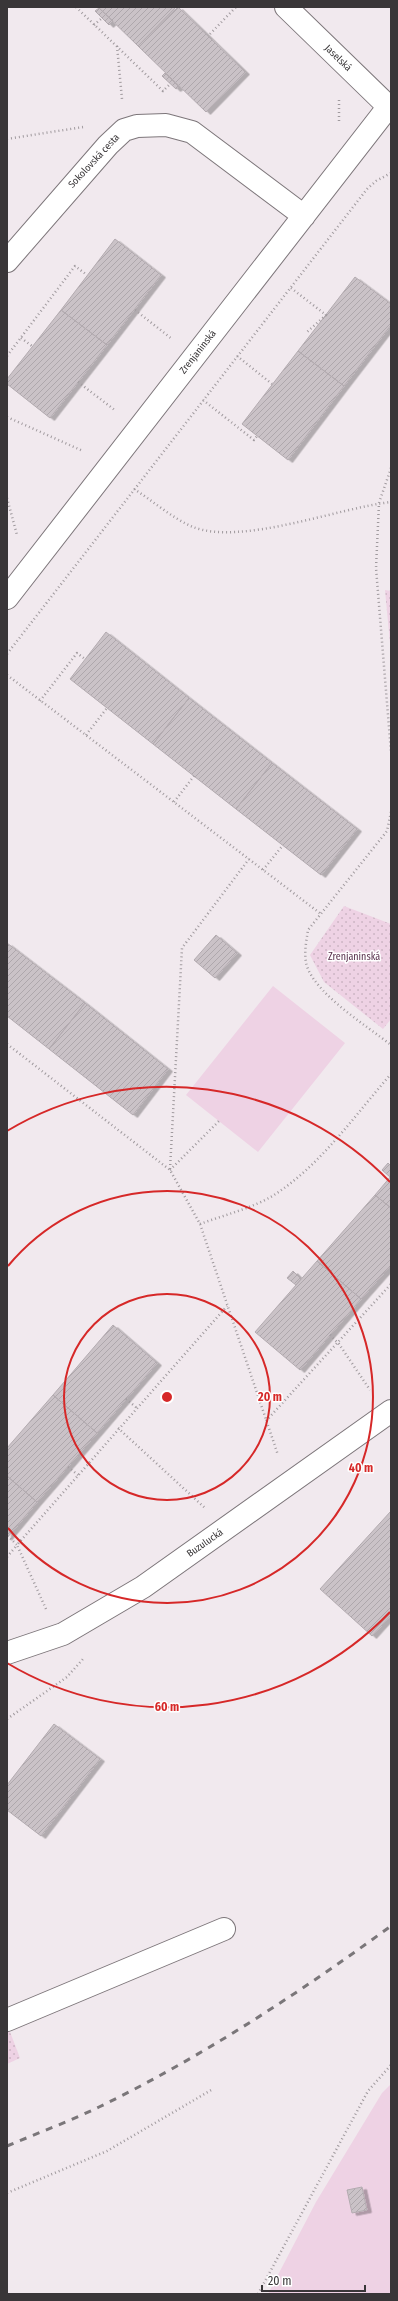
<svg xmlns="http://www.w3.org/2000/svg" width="398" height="2301" font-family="'Fira Sans Condensed',sans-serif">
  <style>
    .green { fill: #eed2e4 }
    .park { fill: url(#park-dots) }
    .building { fill: url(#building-hatch); stroke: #b3abb0; filter: url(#shadow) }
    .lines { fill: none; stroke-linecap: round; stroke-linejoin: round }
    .minor-casing { stroke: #7d767a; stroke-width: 24 }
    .path { stroke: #a09a9e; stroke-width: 2.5; stroke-dasharray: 1 3; stroke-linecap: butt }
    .minor { stroke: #fff; stroke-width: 22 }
    .rail { stroke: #7a7679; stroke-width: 3; stroke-dasharray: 7 7; stroke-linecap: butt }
    .ring { fill: none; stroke: #d62828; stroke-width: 2 }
    .labels { text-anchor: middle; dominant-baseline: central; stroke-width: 3; stroke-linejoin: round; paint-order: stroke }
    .street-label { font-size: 10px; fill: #393638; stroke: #fff }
    .park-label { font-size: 10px; fill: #562e4a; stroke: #fff }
    .centre { fill: #d62828; stroke: #fff; stroke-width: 2 }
    .ring-label { font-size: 12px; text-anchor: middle; font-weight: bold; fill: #d62828; stroke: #fff; stroke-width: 3; stroke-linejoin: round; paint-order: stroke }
  </style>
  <defs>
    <pattern id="park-dots" width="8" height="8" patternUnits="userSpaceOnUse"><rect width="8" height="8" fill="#eed2e4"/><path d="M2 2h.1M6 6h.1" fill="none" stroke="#cdb5c4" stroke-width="1.8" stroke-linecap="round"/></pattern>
    <pattern id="building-hatch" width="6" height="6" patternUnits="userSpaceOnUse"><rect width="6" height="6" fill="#cac2c7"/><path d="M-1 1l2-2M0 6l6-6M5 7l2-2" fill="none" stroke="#aea7ac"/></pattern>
    <filter id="shadow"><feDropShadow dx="4.5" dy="2.5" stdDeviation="0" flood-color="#0004"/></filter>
  </defs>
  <rect width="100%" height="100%" fill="#f1e9ee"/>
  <path class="green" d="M 273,986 L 345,1043 L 258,1152 L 186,1095 Z
    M 391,2084 L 391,2294 L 268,2294 L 316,2202 L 382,2093 Z"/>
  <path class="park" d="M 385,590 L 391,591 L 391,654 Z
    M 344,906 L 391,924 L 391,1019 L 383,1029 L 324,982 L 310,955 Z
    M 7,2024 L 20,2058 L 7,2064 Z"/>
  <path class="building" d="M 98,7 L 176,7 L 138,46 Z
    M 178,7 L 245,72 L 206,112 L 138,46 Z
    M 99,8 L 113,21 L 109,25 L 95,11 Z
    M 165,73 L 179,87 L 176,89 L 162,76 Z
    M 115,239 L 161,275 L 107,345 L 61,310 Z
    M 355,277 L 391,304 L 391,325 L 344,386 L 298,351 Z
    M 61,310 L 107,345 L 50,418 L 7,384 L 7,379 Z
    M 298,351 L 344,386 L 288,460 L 242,424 Z
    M 106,632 L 189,698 L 153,744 L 70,679 Z
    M 189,698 L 272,763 L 236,809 L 153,744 Z
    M 272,763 L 357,829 L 321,875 L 236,809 Z
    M 216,935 L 237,953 L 215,978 L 194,960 Z
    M 7,943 L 85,1003 L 49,1049 L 7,1016 Z
    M 85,1003 L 168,1069 L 133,1115 L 49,1049 Z
    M 388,1163 L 391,1166 L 390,1177 L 382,1170 Z
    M 391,1176 L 391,1208 L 375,1195 Z
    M 375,1195 L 391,1208 L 391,1265 L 361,1299 L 317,1261 Z
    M 317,1261 L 361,1299 L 300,1370 L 255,1332 Z
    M 293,1271 L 301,1279 L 296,1285 L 287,1278 Z
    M 113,1325 L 157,1363 L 97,1433 L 53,1395 Z
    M 53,1395 L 97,1433 L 37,1502 L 7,1476 L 7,1448 Z
    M 7,1476 L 37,1502 L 7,1538 Z
    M 391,1511 L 391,1615 L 372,1636 L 320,1589 Z
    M 54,1724 L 100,1759 L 41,1836 L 7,1810 L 7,1785 Z
    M 362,2187 L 367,2210 L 352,2213 L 347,2190 Z"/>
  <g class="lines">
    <g class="minor-casing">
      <path id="minor" d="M 286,7 L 391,109
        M 7,261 L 108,145 L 124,130 L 137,126 L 166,125 L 192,132 L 304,216
        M 7,598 L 389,106
        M 7,1653 L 63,1634 L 143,1587 L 391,1411
        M 7,2020 L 224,1929"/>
    </g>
    <path class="path" d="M 76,7 L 163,91 L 170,84
      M 94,25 L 102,18
      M 210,34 L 236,7
      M 117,46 L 122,99
      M 339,100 L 339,121
      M 7,139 L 83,127
      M 291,288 L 326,315 L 307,332
      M 135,310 L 172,339
      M 21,338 L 32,346
      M 7,356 L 75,266 L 87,275
      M 237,356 L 272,384
      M 78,382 L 116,411
      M 203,400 L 254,440 L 257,436
      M 7,417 L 83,451
      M 391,468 L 379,503 L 376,568 L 391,752
      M 134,489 C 153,501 172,518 193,527 C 241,546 338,508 391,502
      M 7,498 L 17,535
      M 7,654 L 367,189 L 376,181 L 391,173
      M 7,675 L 321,914
      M 40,701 L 77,653 L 85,659
      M 86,735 L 107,708
      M 174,802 L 194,776
      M 391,812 L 387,831 L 308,930 C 306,943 303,957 308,969 C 320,997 367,1026 391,1045
      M 263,870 L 283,845
      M 7,1044 L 170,1170 L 200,1224 L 278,1455
      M 170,1169 L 182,948 L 249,859
      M 170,1170 L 219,1121
      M 200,1224 C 224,1215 253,1208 274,1195 C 321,1165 355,1115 391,1074
      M 390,1266 L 391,1267
      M 330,1335 L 339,1344 L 370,1390
      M 126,1399 L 137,1408
      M 266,1421 L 391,1284
      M 118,1428 L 205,1508
      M 68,1467 L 78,1475
      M 7,1557 L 17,1545 L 8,1536
      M 46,1609 L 17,1545 L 227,1306
      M 7,1719 L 67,1677 L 83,1659
      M 7,2193 L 107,2151 L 213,2089
      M 258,2294 L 368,2091 L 391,2065"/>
    <use href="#minor" class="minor"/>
    <path class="rail" d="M 7,2146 C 38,2133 70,2121 99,2107 C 202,2057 299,1993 391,1926"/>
  </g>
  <g class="ring">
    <circle cx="167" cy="1397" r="103"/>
    <path d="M8 1266A206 206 0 1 1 8 1528"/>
    <path d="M390 1612A310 310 0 0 1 7 1663M7 1131A310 310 0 0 1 390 1182"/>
  </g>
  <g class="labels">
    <g class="street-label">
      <text transform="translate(338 58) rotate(44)">Jaselská</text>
      <text transform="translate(94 161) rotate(-47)">Sokolovská cesta</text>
      <text transform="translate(198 352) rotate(-52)">Zrenjaninská</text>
      <text transform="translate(205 1543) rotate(-35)">Buzulucká</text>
    </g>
    <g class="park-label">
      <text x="354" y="957">Zrenjaninská</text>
    </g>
  </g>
  <circle cx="167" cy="1397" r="6" class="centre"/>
  <g class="ring-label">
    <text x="270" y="1401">20 m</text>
    <text x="361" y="1472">40 m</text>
    <text x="167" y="1711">60 m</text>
  </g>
  <rect width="398" height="2301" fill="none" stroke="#393638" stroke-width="16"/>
  <path d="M262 2285v6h103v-6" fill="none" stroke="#393638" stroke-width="2"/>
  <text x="268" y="2285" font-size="12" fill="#393638" stroke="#ffffff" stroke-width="3" paint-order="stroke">20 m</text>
</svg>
